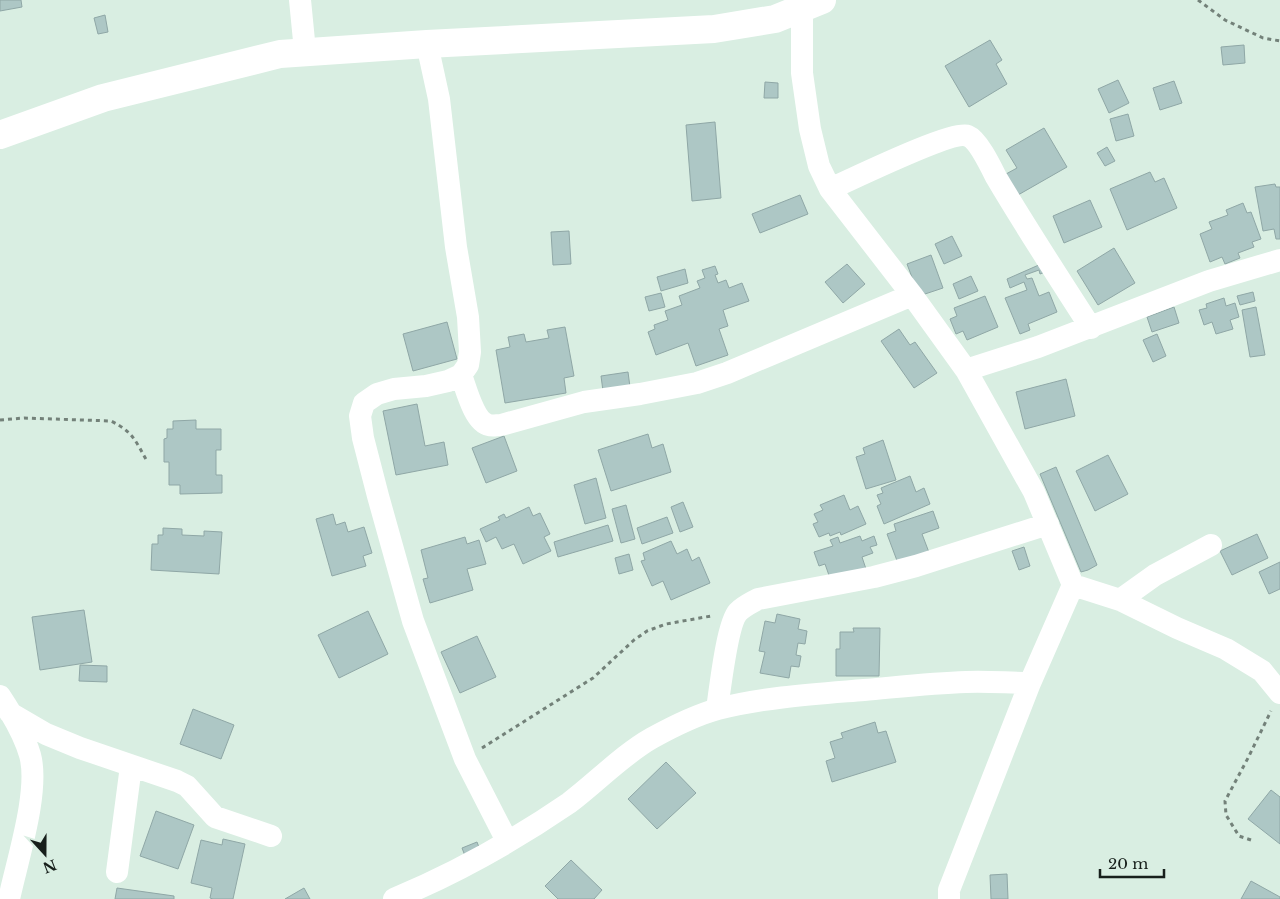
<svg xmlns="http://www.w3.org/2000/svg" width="1280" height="899" font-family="'Libre Baskerville',serif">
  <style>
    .building { fill: #adc7c5; stroke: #8fa7a6 }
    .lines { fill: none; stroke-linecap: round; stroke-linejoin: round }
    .path { stroke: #738179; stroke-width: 3; stroke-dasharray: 4 4; stroke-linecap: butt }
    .minor { stroke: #fff; stroke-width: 22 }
    .tertiary { stroke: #fff; stroke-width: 28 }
  </style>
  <rect width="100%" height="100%" fill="#d9eee2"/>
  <path class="building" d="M 0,0 L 21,0 L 22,7 L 0,11 Z
    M 105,15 L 108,32 L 98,34 L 94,18 Z
    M 990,40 L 1002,60 L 996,64 L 1007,84 L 969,107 L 945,66 Z
    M 1244,45 L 1245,63 L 1223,65 L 1221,47 Z
    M 1118,80 L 1129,103 L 1109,113 L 1098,89 Z
    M 1174,81 L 1182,103 L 1160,110 L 1153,88 Z
    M 765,82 L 778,83 L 778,98 L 764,98 Z
    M 1128,114 L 1134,136 L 1116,141 L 1110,119 Z
    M 715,122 L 721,198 L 692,201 L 686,125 Z
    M 1044,128 L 1067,167 L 1018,195 L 1006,174 L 1017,168 L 1006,150 Z
    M 1107,147 L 1115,161 L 1105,166 L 1097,153 Z
    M 1150,172 L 1155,182 L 1164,178 L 1177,208 L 1127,230 L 1110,189 Z
    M 1275,184 L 1276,187 L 1280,187 L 1280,239 L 1276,239 L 1274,229 L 1263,231 L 1255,187 Z
    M 800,195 L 808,214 L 760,233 L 752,214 Z
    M 1090,200 L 1102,227 L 1064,243 L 1053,216 Z
    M 1243,203 L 1247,213 L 1251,212 L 1261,239 L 1252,242 L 1254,247 L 1238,253 L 1240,258 L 1225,264 L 1222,257 L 1210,262 L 1200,234 L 1212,229 L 1209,222 L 1228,215 L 1226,210 Z
    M 569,231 L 571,264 L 553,265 L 551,232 Z
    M 952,236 L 962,256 L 944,264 L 935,244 Z
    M 1114,248 L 1135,283 L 1098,305 L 1077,271 Z
    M 931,255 L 943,288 L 919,296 L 907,264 Z
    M 847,264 L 865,284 L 843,303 L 825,282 Z
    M 1041,264 L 1045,272 L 1040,274 L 1039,270 L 1025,275 L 1027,279 L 1032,278 L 1039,296 L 1049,292 L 1057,312 L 1028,324 L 1030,330 L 1020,334 L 1005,298 L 1027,290 L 1024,282 L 1010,288 L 1007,279 Z
    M 715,266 L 718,274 L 715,275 L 718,283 L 726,280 L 729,288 L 742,283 L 749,301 L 723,310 L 728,326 L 719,329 L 728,355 L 696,366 L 688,343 L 656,355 L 648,332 L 655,329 L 654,325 L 668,320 L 665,311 L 682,305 L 679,296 L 700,288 L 697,281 L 705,278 L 702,270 Z
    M 685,269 L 688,283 L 661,291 L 657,277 Z
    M 971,276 L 978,291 L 959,299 L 953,284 Z
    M 1253,292 L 1255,301 L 1240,305 L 1237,296 Z
    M 661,293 L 665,307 L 649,311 L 645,297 Z
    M 985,296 L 998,327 L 967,340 L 963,331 L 956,334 L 950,319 L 957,316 L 954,308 Z
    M 1224,298 L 1226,306 L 1235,303 L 1239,317 L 1230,320 L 1233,329 L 1216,334 L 1212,322 L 1204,325 L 1199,310 L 1207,308 L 1206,304 Z
    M 1174,307 L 1179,323 L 1152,332 L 1147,317 Z
    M 1256,307 L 1265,355 L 1250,357 L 1242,310 Z
    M 447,322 L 457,359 L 413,371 L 403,334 Z
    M 565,327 L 574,376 L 564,378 L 566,393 L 505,403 L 496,350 L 510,347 L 508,337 L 524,334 L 526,342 L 549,338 L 547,330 Z
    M 899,329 L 910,345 L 915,342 L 937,373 L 914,388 L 881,341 Z
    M 1157,334 L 1166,356 L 1153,362 L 1143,340 Z
    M 628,372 L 630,387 L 603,391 L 601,376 Z
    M 1066,379 L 1075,416 L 1025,429 L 1016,392 Z
    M 417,404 L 425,446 L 444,442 L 448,465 L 396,475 L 383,411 Z
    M 196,420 L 196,429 L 221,429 L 221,450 L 216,450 L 216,475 L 222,475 L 222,493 L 180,494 L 180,485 L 169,485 L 169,462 L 164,462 L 164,439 L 167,438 L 167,429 L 173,429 L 173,421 Z
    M 648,434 L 652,448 L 663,444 L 671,472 L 611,491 L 598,450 Z
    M 504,436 L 517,471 L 486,483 L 472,448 Z
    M 883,440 L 896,480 L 866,489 L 856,457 L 865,454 L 863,448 Z
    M 1108,455 L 1128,494 L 1095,511 L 1076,471 Z
    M 1056,467 L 1097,565 L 1088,570 L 1081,572 L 1040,474 Z
    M 910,476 L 916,492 L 924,488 L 930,504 L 884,524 L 877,506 L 881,504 L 877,495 L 883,493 L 881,488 Z
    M 596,478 L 606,518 L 585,524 L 574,485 Z
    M 844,495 L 850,510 L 858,506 L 866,524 L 841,535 L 840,532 L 830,536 L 829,533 L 819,537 L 813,524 L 818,522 L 814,514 L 823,510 L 820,505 Z
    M 683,502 L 693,527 L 680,532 L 671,507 Z
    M 626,505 L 635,539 L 621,543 L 612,509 Z
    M 529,507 L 533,516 L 540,513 L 550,534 L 544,537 L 551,551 L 523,564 L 514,544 L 502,549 L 496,537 L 486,542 L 480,529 L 500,520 L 498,517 L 504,514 L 506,518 Z
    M 933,511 L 939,528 L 922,534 L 930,555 L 899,566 L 887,534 L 896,531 L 894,524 Z
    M 333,514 L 336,525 L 345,522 L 348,532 L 364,527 L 372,553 L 363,556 L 366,566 L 332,576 L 316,519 Z
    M 667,517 L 673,533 L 642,544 L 637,528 Z
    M 608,525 L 613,541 L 558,557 L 554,542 Z
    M 163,528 L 182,529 L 182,535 L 204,536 L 204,531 L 222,532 L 219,574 L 151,570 L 152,544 L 158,544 L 158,535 L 163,535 Z
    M 1257,534 L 1268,558 L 1232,575 L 1220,551 Z
    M 860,536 L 862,541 L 874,536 L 877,545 L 870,547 L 873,553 L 862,557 L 866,569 L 831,581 L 825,564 L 819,566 L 814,552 L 833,546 L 830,540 L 838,537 L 840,543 Z
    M 465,537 L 467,544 L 479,540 L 486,564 L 467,569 L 473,590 L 430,603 L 423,579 L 428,578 L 421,550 Z
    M 671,541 L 677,554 L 687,549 L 692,561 L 699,557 L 710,583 L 671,600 L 663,581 L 652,586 L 641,561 L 645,560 L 643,553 Z
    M 1024,547 L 1030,566 L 1019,570 L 1012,551 Z
    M 629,554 L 633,570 L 619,574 L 615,558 Z
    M 1280,562 L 1280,589 L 1269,594 L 1259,572 Z
    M 84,610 L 92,662 L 40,670 L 32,617 Z
    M 368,611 L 388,654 L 339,678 L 318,635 Z
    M 777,614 L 800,619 L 798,629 L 807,631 L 805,644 L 798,643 L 796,655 L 801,656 L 799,667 L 791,666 L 789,678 L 760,673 L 765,652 L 759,651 L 765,621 L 775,623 Z
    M 853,628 L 880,628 L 879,676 L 836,676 L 836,649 L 840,649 L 840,632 L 854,632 Z
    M 477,636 L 496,677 L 460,693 L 441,652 Z
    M 80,665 L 107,666 L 107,682 L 79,681 Z
    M 193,709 L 234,725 L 221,759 L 180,744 Z
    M 875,722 L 878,733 L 886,731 L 896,762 L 832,782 L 826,761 L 835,758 L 830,742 L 843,738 L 841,733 Z
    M 666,762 L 696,793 L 657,829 L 628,799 Z
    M 1271,790 L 1280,797 L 1280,844 L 1248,819 Z
    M 156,811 L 194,825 L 178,869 L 140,856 Z
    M 223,839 L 245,844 L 233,899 L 213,899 L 210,898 L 212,888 L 191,883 L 201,840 L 222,845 Z
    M 477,842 L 482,855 L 467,861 L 462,848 Z
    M 571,860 L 602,890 L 594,899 L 558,899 L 545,886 Z
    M 1007,874 L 1008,899 L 991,899 L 990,875 Z
    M 1251,881 L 1280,897 L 1280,899 L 1241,899 Z
    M 117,888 L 174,896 L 174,899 L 115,899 Z
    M 304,888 L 310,899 L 285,899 Z"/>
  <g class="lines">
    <path class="path" d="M 1198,0 L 1225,20 L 1263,38 L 1280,41
      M 0,420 L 24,418 L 111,421 C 133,432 135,440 147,461
      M 482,748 L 593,678 L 634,640 L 647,631 L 666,624 L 711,616
      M 1251,840 L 1239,836 L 1226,815 L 1225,801 L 1248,758 L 1271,711"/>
    <path class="minor" d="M 300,0 L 305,51
      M 802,9 L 802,73 L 810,129 L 819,166 L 830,189 L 912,295 L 966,370 L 1034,492 L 1073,585 L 1030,683 L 949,890 L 949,899
      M 427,44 L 439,99 L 456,247 L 468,317 L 470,352 L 468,365 L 461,375 L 448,381 L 426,386 L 394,389 L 377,394 L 364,403 L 360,416 L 363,438 L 378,496 L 413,621 L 465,759 L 507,841
      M 830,189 C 851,180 952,130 968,136 C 978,140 991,167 996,177 C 1026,228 1059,278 1091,328
      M 966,370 L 1038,347 L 1209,281 L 1280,260
      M 461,375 C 466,388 474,422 489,425 C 492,426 497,425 501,425 L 584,402 L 640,394 L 697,383 L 727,373 L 912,295
      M 1073,585 L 1120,600 L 1177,628 L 1226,649 L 1262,671 L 1280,693
      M 1120,600 L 1155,575 L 1211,545
      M 0,696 C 12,714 24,734 30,755 C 40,791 17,861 9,899
      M 717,709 C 720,690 727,624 738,612 C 744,606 751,603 758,599 L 874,577 L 916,566 L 1048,524
      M 10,713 L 46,734 L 80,748 L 177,781 L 187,786 L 215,817 L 271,836
      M 117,872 L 131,766
      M 394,899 C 454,874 515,840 569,803 C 597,782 622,755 652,738 C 672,727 696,715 718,709 C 765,697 816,694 864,690 C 898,687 932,683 966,682 C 987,681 1009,683 1030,683"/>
    <path class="tertiary" d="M 0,135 L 103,98 L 280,54 L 427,44 L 714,29 L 775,19 L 822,0"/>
  </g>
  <g transform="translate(45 854) rotate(159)" stroke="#d9eee2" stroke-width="4" paint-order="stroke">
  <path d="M0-4L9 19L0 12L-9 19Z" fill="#171f1b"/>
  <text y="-8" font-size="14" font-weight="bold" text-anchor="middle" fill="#171f1b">N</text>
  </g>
  <path d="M1100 869v8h64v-8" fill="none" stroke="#171f1b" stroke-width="2.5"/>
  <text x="1108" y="869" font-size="15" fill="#171f1b" stroke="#d9eee2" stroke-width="4" paint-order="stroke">20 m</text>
</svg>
